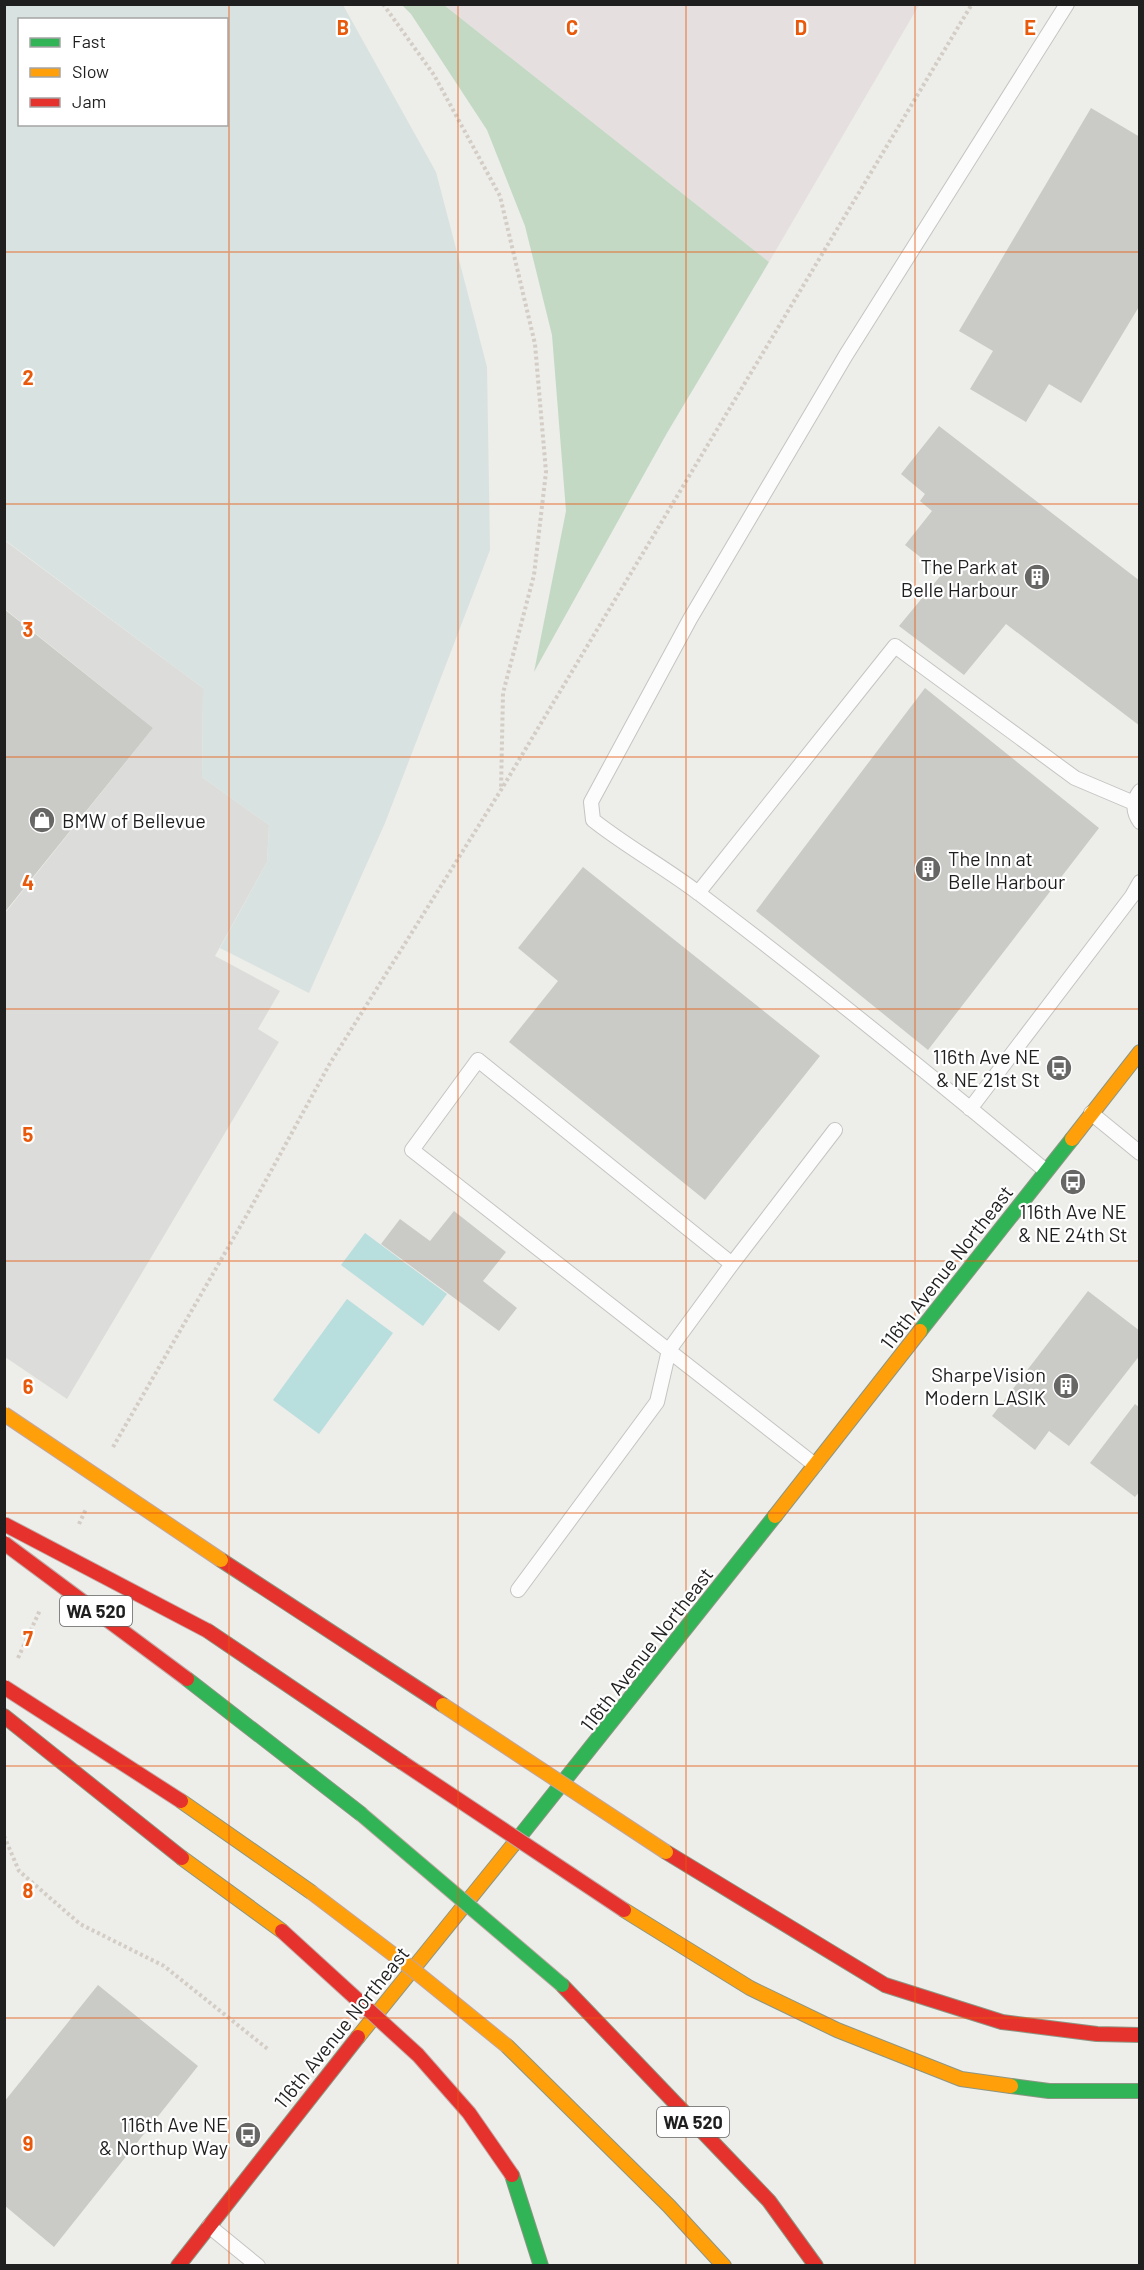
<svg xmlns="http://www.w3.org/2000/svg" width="1144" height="2270" font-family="Barlow,sans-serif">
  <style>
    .residential { fill: #dcdcda }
    .industrial { fill: #e6dfe0 }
    .forest { fill: #c3d9c4 }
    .wetland { fill: #d8e3e1; fill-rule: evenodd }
    .pitch { fill: #b9dede }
    .building { fill: #cacac6 }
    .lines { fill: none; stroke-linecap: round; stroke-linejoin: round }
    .lane-casing { stroke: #c4c4c2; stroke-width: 16 }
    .fast-casing { stroke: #8c9683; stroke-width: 16 }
    .slow-casing { stroke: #8c9683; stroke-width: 16 }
    .jam-casing { stroke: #8c9683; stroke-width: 16 }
    .path { stroke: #d3cdc5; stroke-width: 4; stroke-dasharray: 3 3; stroke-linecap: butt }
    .lane { stroke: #fcfcfc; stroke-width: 14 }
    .fast { stroke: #30b455; stroke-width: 14 }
    .slow { stroke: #ff9f0a; stroke-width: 14 }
    .jam { stroke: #e5322d; stroke-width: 14 }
    .fast-bridge-casing { stroke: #bfa6a2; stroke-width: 16; stroke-linecap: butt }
    .slow-bridge-casing { stroke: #bfa6a2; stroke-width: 16; stroke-linecap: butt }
    .jam-bridge-casing { stroke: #bfa6a2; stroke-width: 16; stroke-linecap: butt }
    .fast-bridge { stroke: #30b455; stroke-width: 14 }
    .slow-bridge { stroke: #ff9f0a; stroke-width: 14 }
    .jam-bridge { stroke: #e5322d; stroke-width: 14 }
    .grid { fill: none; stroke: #e8590c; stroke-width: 1.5; stroke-opacity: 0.55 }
    .labels { text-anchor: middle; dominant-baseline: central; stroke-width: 4.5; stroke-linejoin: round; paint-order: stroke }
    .shield { fill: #fff; stroke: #626262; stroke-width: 1.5 }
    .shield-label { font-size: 18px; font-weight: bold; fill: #1f1f1f }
    .poi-label { font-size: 20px; fill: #1f1f1f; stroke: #fff; text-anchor: end }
    .street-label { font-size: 20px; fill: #1f1f1f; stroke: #fff }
    .grid-label { font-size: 20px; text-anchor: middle; font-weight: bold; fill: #e8590c; stroke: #fff; stroke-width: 4.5; stroke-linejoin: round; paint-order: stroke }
  </style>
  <rect width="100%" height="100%" fill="#edede9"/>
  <path class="residential" d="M 4,540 L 203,688 L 202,777 L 269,825 L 267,862 L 215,956 L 280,991 L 258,1029 L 279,1042 L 67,1399 L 5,1357 L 5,913 L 153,728 L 5,609 Z"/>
  <path class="industrial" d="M 444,5 L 919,5 L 769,262 Z"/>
  <path class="forest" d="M 402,5 L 444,5 L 769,262 L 667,433 L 534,672 L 566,511 L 552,335 L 525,226 L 487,130 L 411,14 Z"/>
  <path class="wetland" d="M 4,5 L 343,5 L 436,172 L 487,367 L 490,550 L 385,823 L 309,993 L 220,948 L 267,862 L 269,825 L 202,777 L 203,688 L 5,540 ZM 20,20 L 226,20 L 226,124 L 20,124 Z"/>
  <path class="pitch" d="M 365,1233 L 447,1294 L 423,1326 L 341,1265 Z
    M 347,1299 L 393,1333 L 319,1434 L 273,1400 Z"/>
  <path class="building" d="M 1091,108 L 1140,137 L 1140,305 L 1081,403 L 1049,384 L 1026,422 L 970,389 L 993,351 L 959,331 Z
    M 939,426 L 1140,581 L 1140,726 L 1006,624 L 964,675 L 899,626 L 942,574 L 905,545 L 932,511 L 920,501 L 925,494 L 901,474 Z
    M 4,609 L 153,728 L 4,913 Z
    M 925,688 L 1099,828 L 928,1050 L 756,911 Z
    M 583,867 L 820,1056 L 705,1200 L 509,1042 L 558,981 L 518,948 Z
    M 454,1211 L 506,1252 L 483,1281 L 517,1308 L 499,1331 L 381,1244 L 400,1219 L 430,1241 Z
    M 1088,1291 L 1140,1331 L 1140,1355 L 1069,1446 L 1049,1431 L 1035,1450 L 992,1416 Z
    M 1135,1404 L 1140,1408 L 1140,1491 L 1135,1497 L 1090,1463 Z
    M 98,1985 L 198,2066 L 54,2247 L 4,2205 L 4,2102 Z"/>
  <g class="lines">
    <g class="lane-casing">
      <path id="lane" d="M 1140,791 C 1132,801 1133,812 1140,822
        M 698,893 L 895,646 L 1075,778 L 1134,803
        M 970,1109 L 1132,896 L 1140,882
        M 1091,1113 L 1140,1153
        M 1046,1171 C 933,1077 818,984 701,895 C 666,868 627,847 593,820 L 591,802 L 690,619 L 846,355 L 1067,4
        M 815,1465 L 412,1150 L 478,1060 L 732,1264 L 835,1130
        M 518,1590 L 657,1402 L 669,1350 L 732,1264
        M 209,2226 L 258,2266"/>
    </g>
    <g class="fast-casing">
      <path id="fast" d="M 920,1331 L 1072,1139
        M 187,1679 L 361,1814
        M 513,1845 L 775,1516
        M 1011,2086 L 1049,2091 L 1140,2091
        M 512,2175 L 541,2266"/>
    </g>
    <g class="slow-casing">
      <path id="slow" d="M 1072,1139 L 1140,1052
        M 775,1516 L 920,1331
        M 181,1801 L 311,1892
        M 182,1858 L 282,1931
        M 624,1910 L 750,1988 L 837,2030 L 961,2079 L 1011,2086
        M 358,2037 L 513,1845
        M 507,2046 L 669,2206 L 724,2266"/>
    </g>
    <g class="jam-casing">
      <path id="jam" d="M 221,1560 L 443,1705
        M 208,1631 L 403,1763
        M 4,1716 L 182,1858
        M 666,1852 L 885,1985 L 1002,2022 L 1097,2034 L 1140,2035
        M 562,1985 L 769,2201 L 816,2266
        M 178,2266 L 358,2037"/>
    </g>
    <path class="path" d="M 383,4 L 434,75 L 500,196 L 535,344 L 546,472 L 534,575 L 503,693 L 501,789
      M 113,1447 L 248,1213 L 329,1065 L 501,790 L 972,4
      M 79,1524 L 86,1509
      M 18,1658 L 40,1610
      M 4,1836 L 19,1871 L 80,1924 L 164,1966 L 269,2050"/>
    <use href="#lane" class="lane"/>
    <use href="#fast" class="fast"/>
    <use href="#slow" class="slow"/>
    <use href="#jam" class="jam"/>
    <g class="fast-bridge-casing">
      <path id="fast-bridge" d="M 361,1814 L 562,1985"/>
    </g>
    <g class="slow-bridge-casing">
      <path id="slow-bridge" d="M 4,1414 L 221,1560
        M 443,1705 L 666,1852
        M 311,1892 L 411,1968 L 507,2046"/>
    </g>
    <g class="jam-bridge-casing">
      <path id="jam-bridge" d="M 4,1524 L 208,1631
        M 4,1543 L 187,1679
        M 4,1687 L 181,1801
        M 403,1763 L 624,1910
        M 282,1931 L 418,2055 L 469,2113 L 512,2175"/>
    </g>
    <use href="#fast-bridge" class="fast-bridge"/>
    <use href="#slow-bridge" class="slow-bridge"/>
    <use href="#jam-bridge" class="jam-bridge"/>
  </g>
  <path class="grid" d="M 229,4 L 229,2266M 458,4 L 458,2266M 686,4 L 686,2266M 915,4 L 915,2266M 4,252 L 1140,252M 4,504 L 1140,504M 4,757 L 1140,757M 4,1009 L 1140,1009M 4,1261 L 1140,1261M 4,1513 L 1140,1513M 4,1766 L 1140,1766M 4,2018 L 1140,2018"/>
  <defs>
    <g id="building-disc" transform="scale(1.35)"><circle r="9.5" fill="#676766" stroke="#fff"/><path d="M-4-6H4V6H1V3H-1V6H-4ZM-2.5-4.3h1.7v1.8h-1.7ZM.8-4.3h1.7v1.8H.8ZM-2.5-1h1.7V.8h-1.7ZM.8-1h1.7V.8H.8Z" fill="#fff"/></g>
    <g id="shop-disc" transform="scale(1.35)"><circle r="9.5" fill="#676766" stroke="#fff"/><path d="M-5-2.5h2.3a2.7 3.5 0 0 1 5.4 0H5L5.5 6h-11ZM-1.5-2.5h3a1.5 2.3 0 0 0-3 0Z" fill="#fff"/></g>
    <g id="bus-disc" transform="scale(1.35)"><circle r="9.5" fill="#676766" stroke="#fff"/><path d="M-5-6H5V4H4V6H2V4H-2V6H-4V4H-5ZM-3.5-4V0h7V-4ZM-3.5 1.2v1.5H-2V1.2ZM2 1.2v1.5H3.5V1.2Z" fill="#fff"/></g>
  </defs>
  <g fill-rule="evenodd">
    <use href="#building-disc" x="1037" y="577"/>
    <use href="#shop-disc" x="42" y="820"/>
    <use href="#building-disc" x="928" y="869"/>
    <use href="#bus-disc" x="1059" y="1068"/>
    <use href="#bus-disc" x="1073" y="1182"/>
    <use href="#building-disc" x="1066" y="1386"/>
    <use href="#bus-disc" x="248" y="2135"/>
  </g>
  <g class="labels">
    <g class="shield">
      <rect x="60" y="1596" width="72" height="30" rx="4.5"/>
      <rect x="657" y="2107" width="72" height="30" rx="4.5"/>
    </g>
    <g class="shield-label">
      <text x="96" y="1611">WA 520</text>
      <text x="693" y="2122">WA 520</text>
    </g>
    <g class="poi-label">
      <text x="1018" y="566">The Park at<tspan x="1018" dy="23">Belle Harbour</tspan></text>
      <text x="62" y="820" text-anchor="start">BMW of Bellevue</text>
      <text x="948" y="858" text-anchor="start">The Inn at<tspan x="948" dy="23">Belle Harbour</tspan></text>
      <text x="1040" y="1056">116th Ave NE<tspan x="1040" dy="23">&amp; NE 21st St</tspan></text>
      <text x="1073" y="1211" text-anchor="middle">116th Ave NE<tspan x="1073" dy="23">&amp; NE 24th St</tspan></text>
      <text x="1046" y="1374">SharpeVision<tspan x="1046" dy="23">Modern LASIK</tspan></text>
      <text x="228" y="2124">116th Ave NE<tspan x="228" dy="23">&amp; Northup Way</tspan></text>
    </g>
    <g class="street-label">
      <text transform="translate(946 1267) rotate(-52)">116th Avenue Northeast</text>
      <text transform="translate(646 1649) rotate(-52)">116th Avenue Northeast</text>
      <text transform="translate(341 2027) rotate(-51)">116th Avenue Northeast</text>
    </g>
  </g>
  <g class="grid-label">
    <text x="343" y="35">B</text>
    <text x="572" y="35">C</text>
    <text x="801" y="35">D</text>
    <text x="1030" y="35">E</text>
    <text x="28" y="385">2</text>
    <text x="28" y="637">3</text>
    <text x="28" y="890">4</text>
    <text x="28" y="1142">5</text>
    <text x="28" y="1394">6</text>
    <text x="28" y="1646">7</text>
    <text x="28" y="1898">8</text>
    <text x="28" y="2151">9</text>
  </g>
  <rect width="1144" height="2270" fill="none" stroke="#1f1f1f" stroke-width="12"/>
  <rect x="18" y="18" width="210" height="108" fill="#ffffff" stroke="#a5a5a5" stroke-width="1.5"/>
  <rect x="30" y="38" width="30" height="9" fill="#30b455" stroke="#a5a5a5" stroke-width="1.5"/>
  <text x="72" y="48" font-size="18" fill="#1f1f1f">Fast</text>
  <rect x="30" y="68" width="30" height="9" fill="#ff9f0a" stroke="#a5a5a5" stroke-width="1.5"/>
  <text x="72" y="78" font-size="18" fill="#1f1f1f">Slow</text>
  <rect x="30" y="98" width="30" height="9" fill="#e5322d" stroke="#a5a5a5" stroke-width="1.5"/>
  <text x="72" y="108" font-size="18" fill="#1f1f1f">Jam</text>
</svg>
